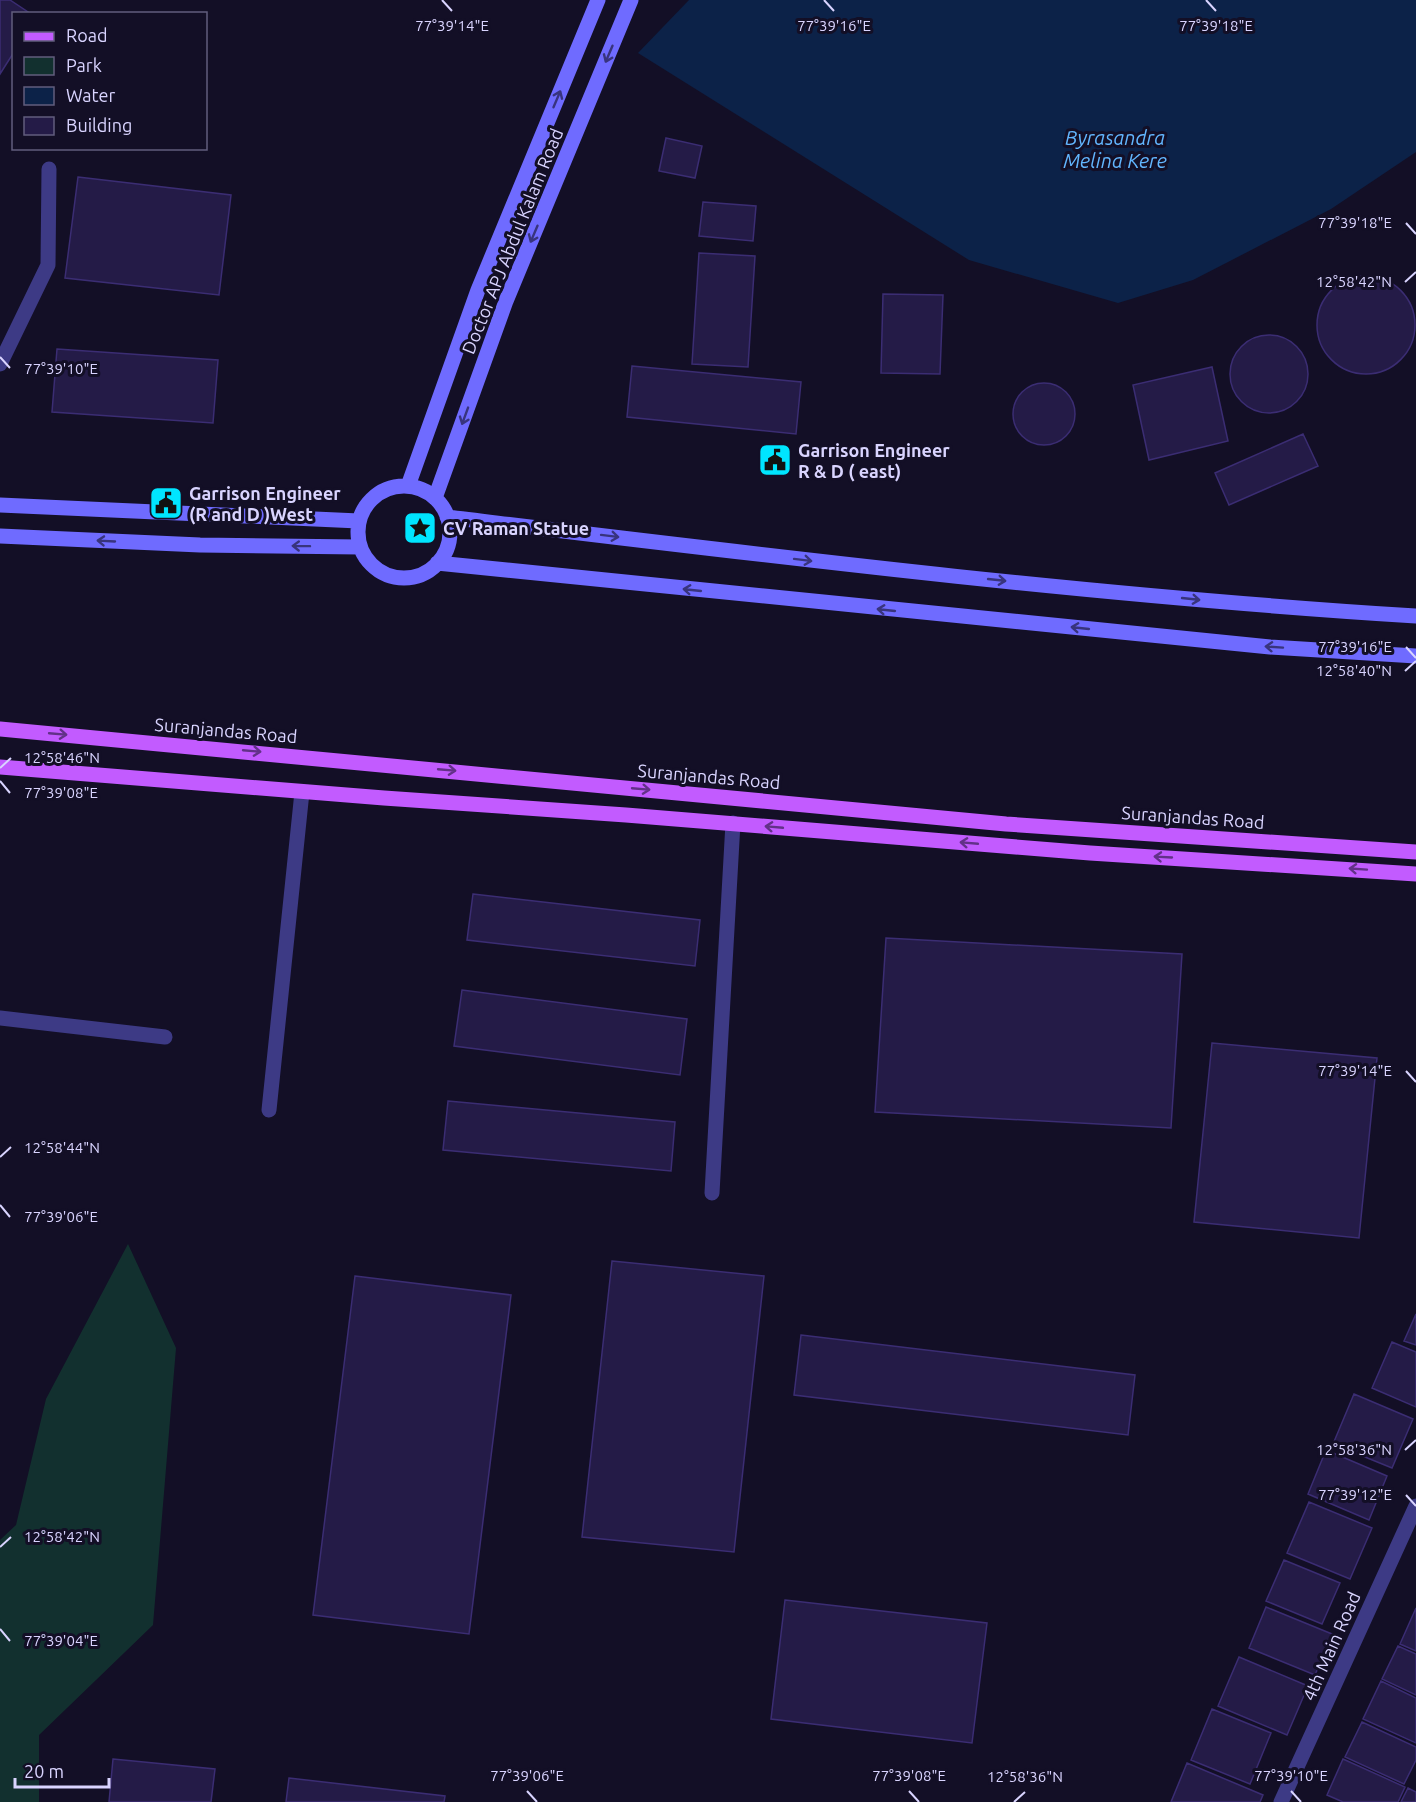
<svg xmlns="http://www.w3.org/2000/svg" width="1416" height="1802" font-family="Ubuntu,sans-serif">
  <style>
    .green { fill: #12302f }
    .water { fill: #0c2248 }
    .building { fill: #241b47; stroke: #3b2d73; stroke-width: 1.5 }
    .lines { fill: none; stroke-linecap: round; stroke-linejoin: round }
    .lane { stroke: #3d3a85; stroke-width: 15 }
    .street { stroke: #3d3a85; stroke-width: 15 }
    .secondary { stroke: #6f6bff; stroke-width: 15 }
    .primary { stroke: #c25bff; stroke-width: 15 }
    .oneway { stroke: #38347d }
    .oneway2 { stroke: #623188 }
    .ticks { fill: none; stroke: #d9d4ff; stroke-width: 2 }
    .labels { text-anchor: middle; dominant-baseline: central; stroke-width: 6; stroke-linejoin: round; paint-order: stroke }
    .street-label { font-size: 18px; fill: #d9d4ff; stroke: #130f26 }
    .poi-label { font-size: 18px; font-weight: bold; fill: #d9d4ff; stroke: #130f26; text-anchor: start }
    .water-label { font-size: 20px; font-style: italic; fill: #62b6ff; stroke: #130f26 }
    .ticks-label { font-size: 15px; text-anchor: middle; fill: #d9d4ff; stroke: #130f26; stroke-width: 6; stroke-linejoin: round; paint-order: stroke }
  </style>
  <rect width="100%" height="100%" fill="#130f26"/>
  <path class="green" d="M 128,1244 L 176,1348 L 153,1625 L 39,1735 L 39,1802 L 0,1802 L 0,1540 L 16,1525 L 46,1399 Z"/>
  <path class="water" d="M 689,0 L 1416,0 L 1416,152 L 1331,209 L 1193,280 L 1118,303 L 969,260 L 638,53 Z"/>
  <path class="building" d="M 0,0 L 10,0 L 31,14 L 14,14 L 14,52 L 0,74 Z
    M 666,138 L 702,146 L 695,178 L 659,171 Z
    M 78,177 L 231,195 L 219,295 L 65,278 Z
    M 703,202 L 756,206 L 753,241 L 699,236 Z
    M 699,253 L 755,256 L 748,367 L 692,364 Z
    M1317 325a49 49 0 1 1 98 0a49 49 0 1 1-98 0Z
    M 883,294 L 943,295 L 940,374 L 881,373 Z
    M1230 374a39 39 0 1 1 78 0a39 39 0 1 1-78 0Z
    M 57,349 L 218,360 L 213,423 L 52,412 Z
    M 632,366 L 801,382 L 796,434 L 627,417 Z
    M 1212,367 L 1228,441 L 1149,460 L 1133,385 Z
    M1013 414a31 31 0 1 1 62 0a31 31 0 1 1-62 0Z
    M 1303,434 L 1318,466 L 1229,505 L 1215,473 Z
    M 473,894 L 700,920 L 695,966 L 467,940 Z
    M 886,938 L 1182,954 L 1171,1128 L 875,1112 Z
    M 462,990 L 687,1019 L 680,1075 L 454,1046 Z
    M 1212,1043 L 1377,1058 L 1359,1238 L 1194,1222 Z
    M 448,1101 L 675,1122 L 671,1171 L 443,1150 Z
    M 612,1261 L 764,1276 L 734,1552 L 582,1537 Z
    M 355,1276 L 511,1295 L 469,1634 L 313,1615 Z
    M 1416,1314 L 1416,1345 L 1404,1341 Z
    M 801,1335 L 1135,1375 L 1128,1435 L 794,1395 Z
    M 1392,1342 L 1416,1352 L 1416,1407 L 1372,1388 Z
    M 1354,1394 L 1413,1419 L 1392,1468 L 1333,1444 Z
    M 1326,1450 L 1387,1476 L 1369,1520 L 1308,1494 Z
    M 1309,1502 L 1372,1528 L 1350,1579 L 1287,1553 Z
    M 1284,1560 L 1340,1583 L 1322,1624 L 1266,1601 Z
    M 785,1600 L 987,1623 L 972,1743 L 771,1719 Z
    M 1266,1607 L 1332,1634 L 1315,1675 L 1249,1648 Z
    M 1416,1608 L 1416,1651 L 1400,1644 Z
    M 1398,1646 L 1416,1654 L 1416,1695 L 1382,1679 Z
    M 1239,1657 L 1308,1686 L 1287,1735 L 1218,1706 Z
    M 1381,1681 L 1416,1698 L 1416,1743 L 1363,1719 Z
    M 1212,1709 L 1271,1733 L 1250,1784 L 1191,1760 Z
    M 1362,1722 L 1416,1747 L 1416,1760 L 1404,1784 L 1345,1757 Z
    M 113,1759 L 215,1769 L 211,1802 L 109,1802 Z
    M 1343,1759 L 1405,1787 L 1398,1802 L 1343,1802 L 1327,1795 Z
    M 1187,1763 L 1263,1795 L 1260,1802 L 1171,1802 Z
    M 289,1778 L 445,1796 L 444,1802 L 286,1802 Z
    M 1408,1788 L 1416,1792 L 1416,1802 L 1401,1802 Z"/>
  <g class="lines">
    <path class="lane" d="M 0,364 L 48,265 L 49,169
      M 0,1018 L 165,1037
      M 269,1110 L 302,792
      M 712,1193 L 733,823"/>
    <path class="street" d="M 1281,1802 L 1416,1506"/>
    <path class="secondary" d="M 408,486 L 478,290 L 598,0
      M358 532a46 46 0 1 1 92 0a46 46 0 1 1-92 0Z
      M 435,498 L 506,301 L 631,0
      M 0,505 L 359,521
      M 447,517 C 770,556 1092,596 1416,616
      M 0,536 L 200,545 L 360,547
      M 437,563 L 1270,647 L 1416,656"/>
    <path class="primary" d="M 0,729 L 1006,824 L 1416,852
      M 0,767 L 384,798 L 626,815 L 1090,853 L 1416,874"/>
  </g>
  <defs><path id="oneway-shaft" d="M-6 0H5M1.5-3L5.5 0L1.5 3" fill="none" stroke-width="1.6" stroke-linecap="round" stroke-linejoin="round" transform="scale(1.5)"/></defs>
  <g class="oneway">
    <use href="#oneway-shaft" transform="translate(609 54) rotate(113)"/>
    <use href="#oneway-shaft" transform="translate(557 99) rotate(-67)"/>
    <use href="#oneway-shaft" transform="translate(534 234) rotate(113)"/>
    <use href="#oneway-shaft" transform="translate(465 416) rotate(110)"/>
    <use href="#oneway-shaft" transform="translate(610 536) rotate(7)"/>
    <use href="#oneway-shaft" transform="translate(106 541) rotate(-177)"/>
    <use href="#oneway-shaft" transform="translate(301 546) rotate(-179)"/>
    <use href="#oneway-shaft" transform="translate(803 560) rotate(7)"/>
    <use href="#oneway-shaft" transform="translate(997 580) rotate(6)"/>
    <use href="#oneway-shaft" transform="translate(692 590) rotate(-174)"/>
    <use href="#oneway-shaft" transform="translate(1191 599) rotate(6)"/>
    <use href="#oneway-shaft" transform="translate(886 610) rotate(-174)"/>
    <use href="#oneway-shaft" transform="translate(1080 628) rotate(-174)"/>
    <use href="#oneway-shaft" transform="translate(1274 647) rotate(-176)"/>
  </g>
  <g class="oneway2">
    <use href="#oneway-shaft" transform="translate(58 734) rotate(5)"/>
    <use href="#oneway-shaft" transform="translate(252 751) rotate(5)"/>
    <use href="#oneway-shaft" transform="translate(447 770) rotate(5)"/>
    <use href="#oneway-shaft" transform="translate(641 789) rotate(5)"/>
    <use href="#oneway-shaft" transform="translate(774 827) rotate(-175)"/>
    <use href="#oneway-shaft" transform="translate(969 843) rotate(-175)"/>
    <use href="#oneway-shaft" transform="translate(1163 857) rotate(-177)"/>
    <use href="#oneway-shaft" transform="translate(1358 869) rotate(-176)"/>
  </g>
  <path class="ticks" d="M 442,0 L 452,11M 824,0 L 834,11M 1206,0 L 1216,11M 1406,223 L 1416,234M 1405,282 L 1416,272M 0,357 L 10,368M 1406,647 L 1416,658M 1405,671 L 1416,661M 0,768 L 11,758M 0,781 L 10,793M 1406,1071 L 1416,1082M 0,1157 L 11,1147M 0,1205 L 10,1217M 1405,1450 L 1416,1440M 1406,1495 L 1416,1506M 0,1547 L 11,1537M 0,1629 L 10,1641M 527,1791 L 537,1802M 909,1791 L 919,1802M 1291,1791 L 1301,1802M 1014,1802 L 1025,1792"/>
  <defs>
    <g id="civic-square" transform="scale(1.725)"><rect x="-9" y="-9" width="18" height="18" rx="4" fill="#00e5ff" stroke="#130f26"/><path d="M-.6-6.5H3V-4.5H.6V-3L4-1V1h2V6H-6V1h2V-1L-.6-3ZM-1.2 2.5V6h2.4V2.5Z" fill="#111"/></g>
    <g id="sight-square" transform="scale(1.725)"><rect x="-9" y="-9" width="18" height="18" rx="4" fill="#00e5ff" stroke="#130f26"/><path d="M0-6L1.8-2.2L6-1.7L2.9 1.2L3.7 5.4L0 3.3L-3.7 5.4L-2.9 1.2L-6-1.7L-1.8-2.2Z" fill="#111"/></g>
  </defs>
  <g fill-rule="evenodd">
    <use href="#civic-square" x="775" y="460"/>
    <use href="#civic-square" x="166" y="503"/>
    <use href="#sight-square" x="420" y="528"/>
  </g>
  <g class="labels">
    <g class="street-label">
      <text transform="translate(512 241) rotate(-68)">Doctor APJ Abdul Kalam Road</text>
      <text transform="translate(226 730) rotate(5)">Suranjandas Road</text>
      <text transform="translate(709 776) rotate(5)">Suranjandas Road</text>
      <text transform="translate(1193 817) rotate(4)">Suranjandas Road</text>
      <text transform="translate(1331 1646) rotate(-66)">4th Main Road</text>
    </g>
    <g class="poi-label">
      <text x="798" y="450">Garrison Engineer<tspan x="798" dy="21">R &amp; D ( east)</tspan></text>
      <text x="189" y="493">Garrison Engineer<tspan x="189" dy="21">(R and D )West</tspan></text>
      <text x="443" y="528">CV Raman Statue</text>
    </g>
    <g class="water-label">
      <text x="1115" y="137">Byrasandra<tspan x="1115" dy="23">Melina Kere</tspan></text>
    </g>
  </g>
  <g class="ticks-label">
    <text x="452" y="31">77°39'14"E</text>
    <text x="834" y="31">77°39'16"E</text>
    <text x="1216" y="31">77°39'18"E</text>
    <text x="1355" y="228">77°39'18"E</text>
    <text x="1354" y="287">12°58'42"N</text>
    <text x="61" y="374">77°39'10"E</text>
    <text x="1355" y="652">77°39'16"E</text>
    <text x="1354" y="676">12°58'40"N</text>
    <text x="62" y="763">12°58'46"N</text>
    <text x="61" y="798">77°39'08"E</text>
    <text x="1355" y="1076">77°39'14"E</text>
    <text x="62" y="1153">12°58'44"N</text>
    <text x="61" y="1222">77°39'06"E</text>
    <text x="1354" y="1455">12°58'36"N</text>
    <text x="1355" y="1500">77°39'12"E</text>
    <text x="62" y="1542">12°58'42"N</text>
    <text x="61" y="1646">77°39'04"E</text>
    <text x="527" y="1781">77°39'06"E</text>
    <text x="909" y="1781">77°39'08"E</text>
    <text x="1291" y="1781">77°39'10"E</text>
    <text x="1025" y="1782">12°58'36"N</text>
  </g>
  <rect x="12" y="12" width="195" height="138" fill="#130f26" stroke="#625e7d" stroke-width="1.5"/>
  <rect x="24" y="32" width="30" height="9" fill="#c25bff" stroke="#625e7d" stroke-width="1.5"/>
  <text x="66" y="42" font-size="18" fill="#d9d4ff">Road</text>
  <rect x="24" y="57" width="30" height="18" fill="#12302f" stroke="#625e7d" stroke-width="1.5"/>
  <text x="66" y="72" font-size="18" fill="#d9d4ff">Park</text>
  <rect x="24" y="87" width="30" height="18" fill="#0c2248" stroke="#625e7d" stroke-width="1.5"/>
  <text x="66" y="102" font-size="18" fill="#d9d4ff">Water</text>
  <rect x="24" y="117" width="30" height="18" fill="#241b47" stroke="#625e7d" stroke-width="1.5"/>
  <text x="66" y="132" font-size="18" fill="#d9d4ff">Building</text>
  <path d="M15 1778v9h94v-9" fill="none" stroke="#d9d4ff" stroke-width="3"/>
  <text x="24" y="1778" font-size="18" fill="#d9d4ff" stroke="#130f26" stroke-width="4.5" paint-order="stroke">20 m</text>
</svg>
